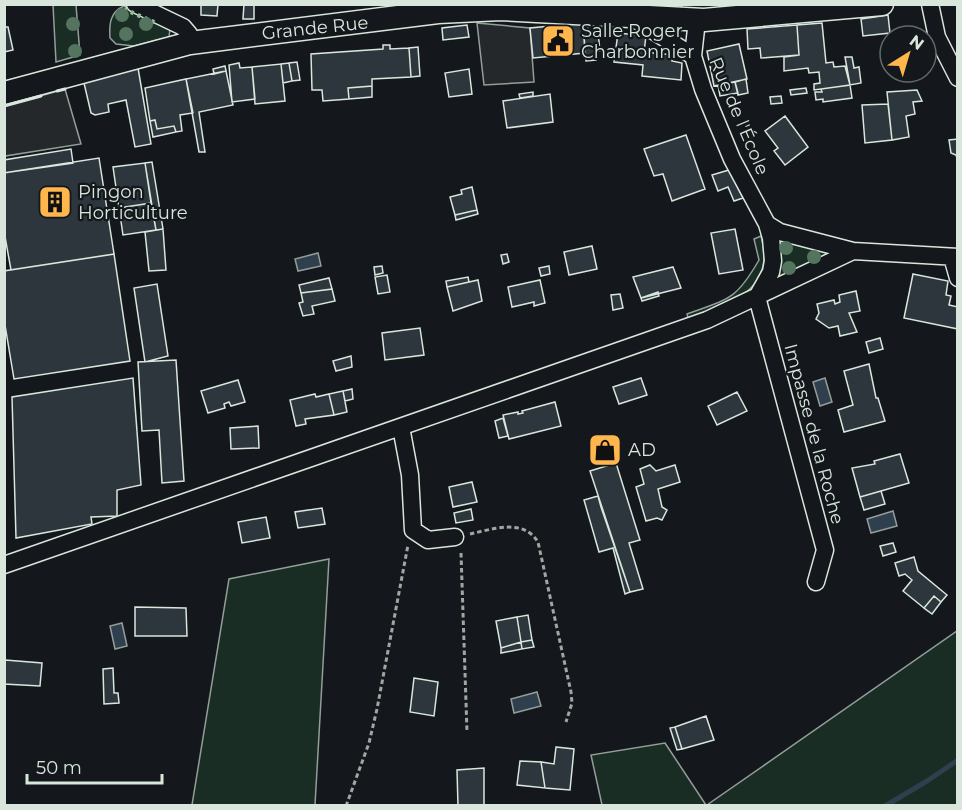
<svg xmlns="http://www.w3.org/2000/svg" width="962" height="810" font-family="Montserrat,sans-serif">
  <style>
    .green { fill: #1a2d24; stroke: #939e99; stroke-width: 1.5 }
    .parking { fill: #24282b; stroke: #939e99; stroke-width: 1.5 }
    .water { fill: #2f3f4d; stroke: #939e99; stroke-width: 1.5 }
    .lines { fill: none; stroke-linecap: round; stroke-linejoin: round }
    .stream { stroke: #2f3f4d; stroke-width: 5 }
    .building { fill: #2c363c; stroke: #d8e6dc; stroke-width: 1.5 }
    .street-casing { stroke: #d8e6dc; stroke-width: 19 }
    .secondary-casing { stroke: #d8e6dc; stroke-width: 25 }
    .path { stroke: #9da8a2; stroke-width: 3; stroke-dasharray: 4.5 3; stroke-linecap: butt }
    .street { stroke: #14181c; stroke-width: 16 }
    .secondary { stroke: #14181c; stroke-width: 22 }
    .hedge { stroke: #8ac095; stroke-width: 4.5; stroke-dasharray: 3 4.5; stroke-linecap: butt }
    .wall { stroke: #d8e6dc; stroke-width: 3 }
    .tree { fill: #55745f }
    .labels { text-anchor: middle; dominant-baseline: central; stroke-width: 4.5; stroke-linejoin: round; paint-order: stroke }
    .street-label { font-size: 18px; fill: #d8e6dc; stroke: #14181c }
    .poi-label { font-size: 18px; fill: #d8e6dc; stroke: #14181c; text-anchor: start }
  </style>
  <rect width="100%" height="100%" fill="#14181c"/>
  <path class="green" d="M 53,5 L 76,5 L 80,55 L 56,62 Z
    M 124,6 L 170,29 L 169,37 L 134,46 L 116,44 L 110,38 C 109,24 110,12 124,6 Z
    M 761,236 C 777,291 729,304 688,318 L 687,314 C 729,299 736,300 759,260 L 754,239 Z
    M 777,236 L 843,251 L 776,282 Z
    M 329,559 L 315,805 L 192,805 L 229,579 Z
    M 957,631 L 957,805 L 707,805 Z
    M 665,743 L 706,805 L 602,805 L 591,755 Z"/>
  <path class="parking" d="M 477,23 L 530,28 L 534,82 L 484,85 Z
    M 65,89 L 81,144 L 5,156 L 5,106 Z"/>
  <path class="water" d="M 318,253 L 321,266 L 298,271 L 295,259 Z
    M 825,378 L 832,402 L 820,406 L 813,382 Z
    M 893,511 L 897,526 L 871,533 L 867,519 Z
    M 122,623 L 127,646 L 115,649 L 110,626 Z
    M 537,692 L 541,706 L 514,713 L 511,699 Z"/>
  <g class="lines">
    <path class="stream" d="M 885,806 L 927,781 L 958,760"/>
  </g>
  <path class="building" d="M 201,4 L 218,4 L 217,16 L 201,15 Z
    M 244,4 L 254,4 L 254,19 L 243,19 Z
    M 656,4 L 684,4 L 684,5 L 681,5 L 682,10 L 656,9 Z
    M 888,15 L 890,33 L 863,36 L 861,19 Z
    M 583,23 L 585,53 L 533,58 L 530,28 Z
    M 583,23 L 588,24 L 588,33 L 598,32 L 600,51 L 595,52 L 596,60 L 586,61 Z
    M 822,23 L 826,63 L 833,62 L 834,67 L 845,66 L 850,85 L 814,90 L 814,84 L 820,83 L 819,72 L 809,73 L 808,68 L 784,71 L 784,57 L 799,55 L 797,25 Z
    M 467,25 L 469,37 L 443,40 L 442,28 Z
    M 797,25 L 799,55 L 761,58 L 760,48 L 748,49 L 747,29 Z
    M 4,27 L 8,27 L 13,50 L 4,52 Z
    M 618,33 L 646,36 L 644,52 L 673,55 L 672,61 L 682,63 L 681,80 L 642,76 L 643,65 L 614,62 Z
    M 739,44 L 747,79 L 714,86 L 707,51 Z
    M 383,45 L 390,45 L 390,49 L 409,48 L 411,77 L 372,79 L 372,86 L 348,88 L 349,99 L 323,101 L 322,90 L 312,90 L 311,54 L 383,49 Z
    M 418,47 L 420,76 L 411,77 L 409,48 Z
    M 845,57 L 852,57 L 854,68 L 859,67 L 861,83 L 850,85 Z
    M 297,62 L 300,80 L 292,81 L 289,63 Z
    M 239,63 L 240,68 L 252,67 L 255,99 L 232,102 L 229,65 Z
    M 289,63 L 292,81 L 283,83 L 281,64 Z
    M 281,64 L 285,101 L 255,104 L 252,67 Z
    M 225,66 L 226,71 L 214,74 L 213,69 Z
    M 138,68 L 151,144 L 135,147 L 126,100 L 108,104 L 109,112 L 95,115 L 91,113 L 84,83 Z
    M 469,69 L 472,94 L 449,97 L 445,73 Z
    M 226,71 L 233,105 L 199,112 L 205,152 L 199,152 L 186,79 Z
    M 186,79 L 193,113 L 180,115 L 182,131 L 176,132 L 174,126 L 157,129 L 155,120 L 150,121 L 145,88 Z
    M 746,79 L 748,93 L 738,95 L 735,82 Z
    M 735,82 L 738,93 L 720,96 L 718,85 Z
    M 850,85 L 852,98 L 823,102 L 823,99 L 816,100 L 815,92 L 822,92 L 821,89 Z
    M 372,86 L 372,97 L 349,99 L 348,88 Z
    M 806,88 L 807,93 L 791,95 L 790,90 Z
    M 917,90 L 922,101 L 913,102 L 915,114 L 906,116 L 909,137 L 892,140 L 887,92 Z
    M 533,92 L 533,96 L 520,98 L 519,94 Z
    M 550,94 L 553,122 L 507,128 L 503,101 Z
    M 781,96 L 782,103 L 771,104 L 770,97 Z
    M 888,104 L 892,140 L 865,143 L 862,105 Z
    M 785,116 L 808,147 L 785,165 L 774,151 L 778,148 L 765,131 Z
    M 155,120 L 157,129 L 174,126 L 176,132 L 153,137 L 150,121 Z
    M 686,135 L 705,189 L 672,201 L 663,174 L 654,176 L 644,149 Z
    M 958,139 L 958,161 L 956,155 L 951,153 L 949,140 Z
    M 71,149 L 73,163 L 4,173 L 4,160 Z
    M 99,158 L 114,254 L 11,270 L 4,231 L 4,173 Z
    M 152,162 L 163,229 L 156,230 L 145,163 Z
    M 145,163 L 151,203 L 119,208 L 113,167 Z
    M 729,170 L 743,198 L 734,201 L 728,187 L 718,191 L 712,175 Z
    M 472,187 L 477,210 L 455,215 L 450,197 L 462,194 L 461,190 Z
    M 151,203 L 156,230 L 123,235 L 119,208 Z
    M 477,210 L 478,214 L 456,220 L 455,215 Z
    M 163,229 L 166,270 L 149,271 L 145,232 Z
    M 735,229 L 743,270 L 719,274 L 711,233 Z
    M 592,246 L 597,269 L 569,275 L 564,252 Z
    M 114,254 L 130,361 L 14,379 L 4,319 L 4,271 Z
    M 507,254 L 509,262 L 503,264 L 501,255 Z
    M 382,266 L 383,273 L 375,275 L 374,267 Z
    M 549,266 L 550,274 L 541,276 L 539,268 Z
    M 673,267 L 681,288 L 641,298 L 633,277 Z
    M 913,274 L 948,281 L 946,295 L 951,296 L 949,305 L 958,307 L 958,329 L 904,318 Z
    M 387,275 L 390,292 L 378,294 L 375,277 Z
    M 468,277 L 469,282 L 447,287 L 446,281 Z
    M 329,278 L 332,289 L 301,293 L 299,285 Z
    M 478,280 L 482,301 L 453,311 L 447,287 Z
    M 540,280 L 545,303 L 534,306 L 534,302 L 512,307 L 508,287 Z
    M 157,284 L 168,356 L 145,362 L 134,288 Z
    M 332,289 L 335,301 L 312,306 L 314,314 L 303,316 L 299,303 L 303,302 L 301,293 Z
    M 856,291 L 860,311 L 849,313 L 857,332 L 840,336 L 838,326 L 829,328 L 816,319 L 819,313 L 817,304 L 834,300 L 835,304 L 840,302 L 839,295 Z
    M 658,292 L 659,296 L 642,301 L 641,298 Z
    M 620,294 L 623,308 L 613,310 L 611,295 Z
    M 420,328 L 424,355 L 385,360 L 382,333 Z
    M 880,338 L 883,349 L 869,353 L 866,342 Z
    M 351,356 L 352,367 L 336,371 L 333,361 Z
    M 176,360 L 184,481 L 162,483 L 159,430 L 142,431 L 138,362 Z
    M 869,364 L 876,398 L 878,398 L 885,421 L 844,432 L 838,410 L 853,405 L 844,371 Z
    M 133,378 L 141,485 L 117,490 L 117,516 L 91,517 L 92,524 L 16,538 L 12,397 Z
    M 641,378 L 647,395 L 619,404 L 613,387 Z
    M 238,380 L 245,402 L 231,406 L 229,402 L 224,404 L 225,408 L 208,413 L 201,391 Z
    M 352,389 L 353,399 L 345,401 L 343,391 Z
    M 343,391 L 347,412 L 334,415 L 329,394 Z
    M 737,392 L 747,411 L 717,425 L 708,406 Z
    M 315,394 L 316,397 L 329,394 L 334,415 L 305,419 L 306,424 L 296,426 L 290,400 Z
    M 555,402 L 561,426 L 509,439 L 503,415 L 518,412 L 518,414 L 523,413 L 522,411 Z
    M 503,418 L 508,436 L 499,438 L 495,421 Z
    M 258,426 L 259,448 L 231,449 L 230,428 Z
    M 900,454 L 909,483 L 860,497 L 852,468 L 875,464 L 874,461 Z
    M 616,463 L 640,540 L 629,543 L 643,589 L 630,592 L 590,471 Z
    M 650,465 L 656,471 L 675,465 L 680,482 L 658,489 L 662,507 L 667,510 L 662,520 L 657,518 L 646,521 L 636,487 L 644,484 L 640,469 Z
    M 472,482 L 477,502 L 453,507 L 449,487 Z
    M 881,491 L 885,504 L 864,510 L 860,497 Z
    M 598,496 L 601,507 L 630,592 L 625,594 L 613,548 L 599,552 L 584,500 Z
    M 322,508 L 325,524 L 298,528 L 295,512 Z
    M 471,509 L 473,520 L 456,523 L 454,513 Z
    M 266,517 L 270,538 L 242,543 L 238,522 Z
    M 893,543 L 896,552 L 883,556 L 880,546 Z
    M 914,557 L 918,571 L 947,595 L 941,602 L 934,596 L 924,608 L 903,591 L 912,580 L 905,574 L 899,576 L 895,563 Z
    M 934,596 L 941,602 L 932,614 L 924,608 Z
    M 135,607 L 186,608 L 187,636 L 135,636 Z
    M 528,615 L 532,640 L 521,642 L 517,617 Z
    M 517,617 L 521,642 L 501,648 L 496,621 Z
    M 532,640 L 534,647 L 522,649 L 521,642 Z
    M 521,642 L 522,649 L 501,653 L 501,648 Z
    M 5,660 L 42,663 L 40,686 L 4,684 Z
    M 113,668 L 114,693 L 118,693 L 119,703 L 104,704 L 103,669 Z
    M 414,678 L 438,682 L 434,716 L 410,712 Z
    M 706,716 L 714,740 L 682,749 L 675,727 Z
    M 675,727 L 682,749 L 677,750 L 670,728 Z
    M 556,747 L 574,749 L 570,790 L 545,788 L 541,762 L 554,764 Z
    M 520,761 L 541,762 L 545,788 L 517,785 Z
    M 484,768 L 484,806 L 458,806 L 457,770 Z"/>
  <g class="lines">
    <g class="street-casing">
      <path id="street" d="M 135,4 L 183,27 L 189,34 L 190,43
        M 930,4 L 937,37 L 958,78
        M 631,17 L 693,56
        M 697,20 L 693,56 L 703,89 L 732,159 L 767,224 L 771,238 L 773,261 L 771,272 L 757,297
        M 767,224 L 780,232 L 853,251 L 958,257
        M 952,257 L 958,278
        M 757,297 L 825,550 L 816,582
        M 401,427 L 410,475 L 413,530 L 428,540 L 455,537
        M 4,565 L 707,320 L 853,251"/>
    </g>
    <g class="secondary-casing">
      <path id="secondary" d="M 4,93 L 190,43 L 438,12 L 501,9 L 704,20 L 882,4"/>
    </g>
    <path class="path" d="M 470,534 C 493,529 523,518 538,542 L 571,692 L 572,703 L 566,722
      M 461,553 L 467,732
      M 346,806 L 369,743 L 377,709 L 408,545"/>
    <use href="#street" class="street"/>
    <use href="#secondary" class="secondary"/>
    <path class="hedge" d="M 124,9 L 156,23"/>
    <path class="wall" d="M 57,91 L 65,89
      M 4,106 L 41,96"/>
  </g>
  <g class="tree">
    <circle cx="122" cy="15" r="7"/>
    <circle cx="73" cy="24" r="7"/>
    <circle cx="146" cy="24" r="7"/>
    <circle cx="126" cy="34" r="7"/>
    <circle cx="75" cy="51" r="7"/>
    <circle cx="786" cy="248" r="7"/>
    <circle cx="814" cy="257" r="7"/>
    <circle cx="789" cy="268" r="7"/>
  </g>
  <defs>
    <g id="civic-square" transform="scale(1.725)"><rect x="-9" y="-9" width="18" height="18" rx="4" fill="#ffb74d" stroke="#14181c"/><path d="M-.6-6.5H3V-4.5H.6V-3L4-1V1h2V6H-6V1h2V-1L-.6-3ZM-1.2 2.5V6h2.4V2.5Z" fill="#111"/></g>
    <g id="building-square" transform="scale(1.725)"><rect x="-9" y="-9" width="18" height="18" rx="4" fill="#ffb74d" stroke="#14181c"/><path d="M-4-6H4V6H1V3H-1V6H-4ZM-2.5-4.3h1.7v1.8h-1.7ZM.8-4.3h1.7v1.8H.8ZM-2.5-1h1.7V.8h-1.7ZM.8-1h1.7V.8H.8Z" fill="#111"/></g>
    <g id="shop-square" transform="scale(1.725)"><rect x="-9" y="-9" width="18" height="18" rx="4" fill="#ffb74d" stroke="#14181c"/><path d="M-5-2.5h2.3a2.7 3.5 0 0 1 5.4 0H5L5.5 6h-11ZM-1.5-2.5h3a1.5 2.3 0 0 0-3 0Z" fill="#111"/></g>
  </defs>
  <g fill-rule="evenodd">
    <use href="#civic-square" x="558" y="41"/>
    <use href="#building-square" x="55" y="202"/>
    <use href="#shop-square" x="605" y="450"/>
  </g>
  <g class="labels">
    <g class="street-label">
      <text transform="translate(315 28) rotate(-6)">Grande Rue</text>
      <text transform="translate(739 116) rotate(67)">Rue de l'École</text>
      <text transform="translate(814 434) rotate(75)">Impasse de la Roche</text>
    </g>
    <g class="poi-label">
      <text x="581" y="31">Salle Roger<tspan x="581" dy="21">Charbonnier</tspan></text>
      <text x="78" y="192">Pingon<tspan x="78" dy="21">Horticulture</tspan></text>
      <text x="628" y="450">AD</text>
    </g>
  </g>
  <rect width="962" height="810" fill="none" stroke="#d8e6dc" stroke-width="12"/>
  <g transform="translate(908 54) rotate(37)"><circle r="28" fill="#14181c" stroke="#626a69" stroke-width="1.5"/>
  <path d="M0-4.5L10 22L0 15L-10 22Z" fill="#ffb74d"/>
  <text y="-9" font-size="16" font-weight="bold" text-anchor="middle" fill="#d8e6dc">N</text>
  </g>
  <path d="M27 774v9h135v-9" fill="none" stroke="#d8e6dc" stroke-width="3"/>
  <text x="36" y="774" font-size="18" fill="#d8e6dc" stroke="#14181c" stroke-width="4.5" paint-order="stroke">50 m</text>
</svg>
